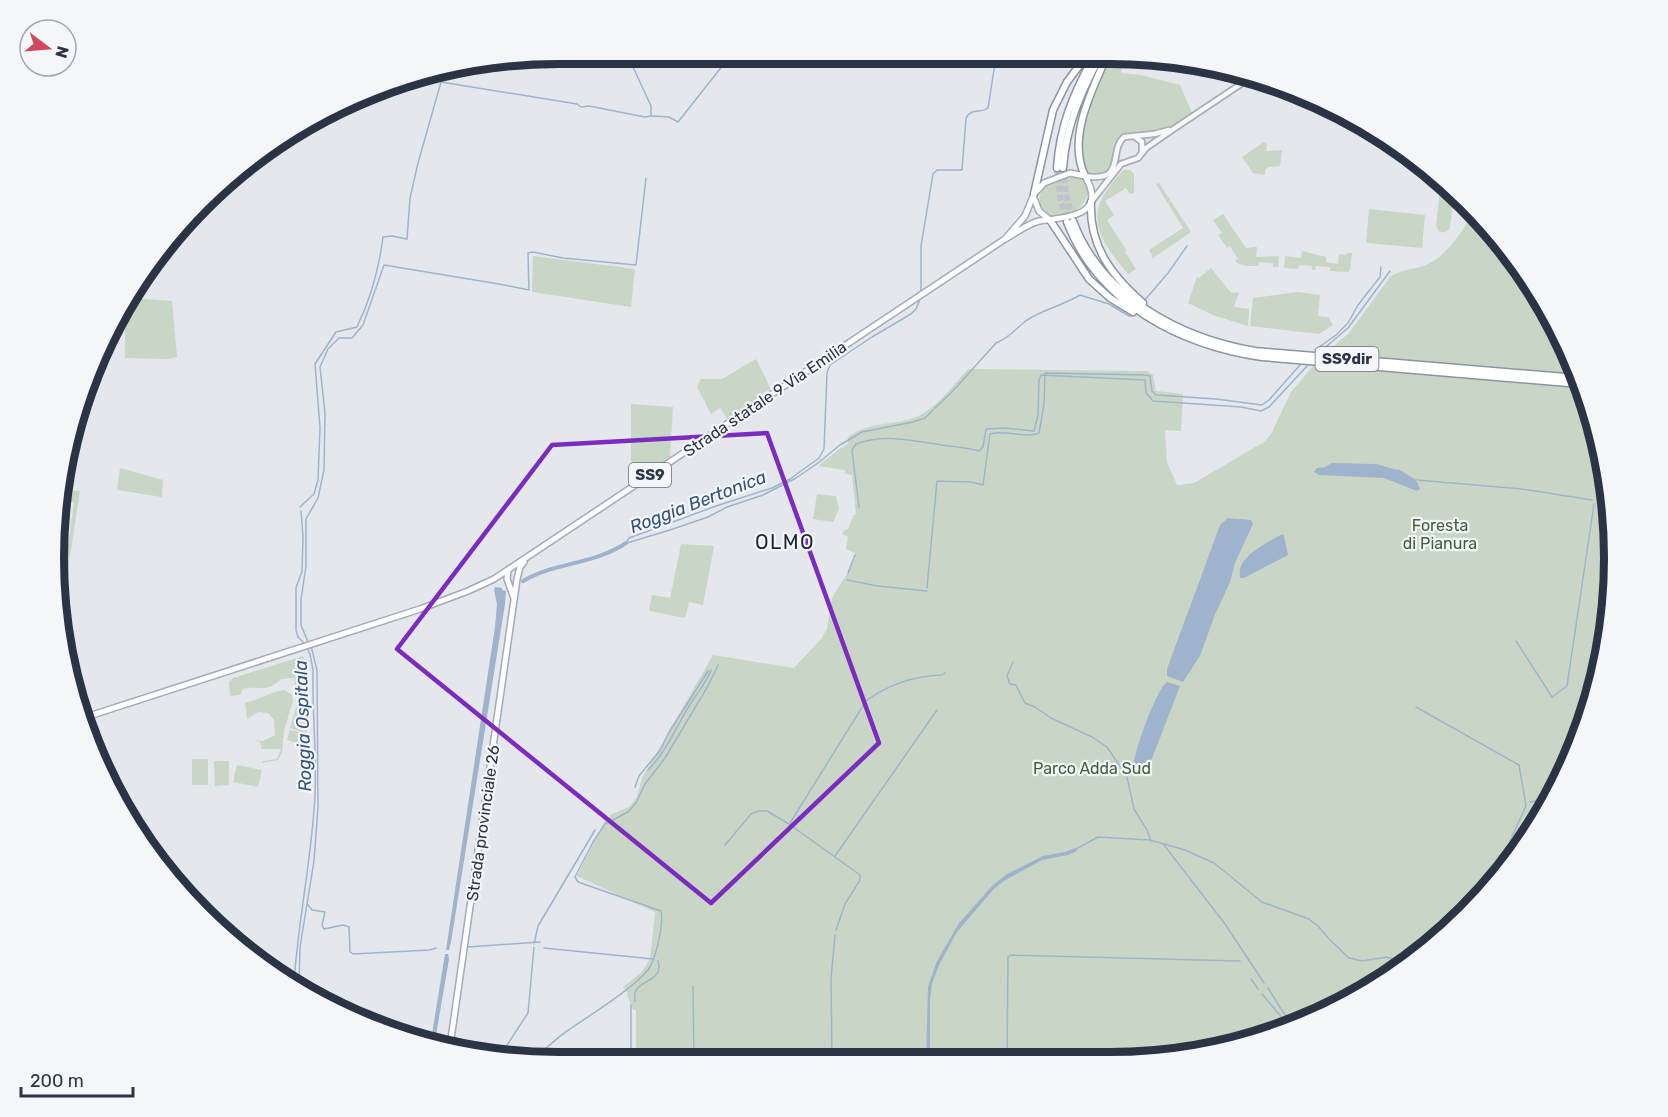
<svg xmlns="http://www.w3.org/2000/svg" width="1668" height="1117" font-family="Rubik,sans-serif">
  <style>
    .green { fill: #c9d6c5 }
    .water { fill: #9fb4cc }
    .lines { fill: none; stroke-linecap: round; stroke-linejoin: round }
    .stream { stroke: #9fb4cc; stroke-width: 1.5 }
    .canal { stroke: #9fb4cc; stroke-width: 4 }
    .highway-tunnel { stroke: #bfc3cb; stroke-width: 6; stroke-dasharray: 6 3; stroke-linecap: butt }
    .minor-casing { stroke: #a9aeb7; stroke-width: 8 }
    .major-casing { stroke: #a3abb8; stroke-width: 8 }
    .highway-casing { stroke: #8b94a3; stroke-width: 9 }
    .minor { stroke: #f7f8fa; stroke-width: 4.5 }
    .major { stroke: #fff; stroke-width: 5 }
    .highway { stroke: #fff; stroke-width: 6 }
    .rail-casing { stroke: #7d8696; stroke-width: 4 }
    .rail { stroke: #f4f6f9; stroke-width: 1.5; stroke-dasharray: 4.5; stroke-linecap: butt }
    .marked { fill: none; stroke: #7b2cbf; stroke-width: 4.5; stroke-linejoin: round }
    .labels { text-anchor: middle; dominant-baseline: central; stroke-width: 4.5; stroke-linejoin: round; paint-order: stroke }
    .shield { fill: #f4f6f9; stroke: #676e7b; stroke-width: 1.5 }
    .shield-label { font-size: 15px; font-weight: bold; fill: #2b3445 }
    .street-label { font-size: 16px; fill: #2b3445; stroke: #f4f6f9 }
    .park-label { font-size: 16px; fill: #3f6138; stroke: #f4f6f9 }
    .water-label { font-size: 18px; font-style: italic; fill: #34527a; stroke: #f4f6f9 }
    .quarter-label { font-size: 20px; letter-spacing: 1.5px; fill: #1d2536; stroke: #f4f6f9 }
    .rim { fill: none; stroke: #2b3445; stroke-width: 8 }
  </style>
  <rect width="100%" height="100%" fill="#e4e7ec"/>
  <path class="green" d="M 1108,58 L 1123,58 L 1121,73 L 1141,75 L 1180,85 L 1192,113 L 1174,125 L 1158,131 L 1123,134 C 1110,144 1121,165 1103,174 C 1099,175 1094,175 1090,173 C 1065,160 1100,78 1108,58 Z
    M 1264,142 L 1267,145 L 1266,151 L 1282,150 L 1280,166 L 1268,167 L 1265,170 L 1265,175 L 1253,173 L 1242,157 Z
    M 1123,170 L 1130,170 L 1134,174 L 1134,193 L 1130,194 L 1126,188 L 1105,201 L 1114,215 L 1107,220 L 1127,251 L 1125,252 L 1136,269 L 1128,274 C 1113,256 1091,231 1099,206 C 1103,193 1115,180 1123,170 Z
    M 1068,176 C 1118,176 1064,244 1040,205 C 1036,186 1054,182 1068,176 Z
    M 1159,183 L 1191,232 L 1153,258 L 1149,250 L 1183,228 L 1156,184 Z
    M 1448,185 L 1454,193 L 1450,227 C 1448,232 1443,234 1439,231 L 1436,226 L 1440,190 L 1444,186 Z
    M 1369,209 L 1425,215 L 1422,248 L 1366,243 Z
    M 1223,214 L 1246,248 L 1257,247 L 1256,257 L 1279,256 L 1278,267 L 1273,267 L 1273,263 L 1259,262 L 1258,266 C 1250,266 1241,267 1235,261 L 1238,259 L 1230,246 L 1227,248 L 1218,235 L 1222,233 L 1213,220 Z
    M 1474,214 L 1510,252 L 1562,336 L 1597,428 L 1613,526 L 1610,625 L 1587,721 L 1546,811 L 1489,891 L 1416,959 L 1332,1011 L 1240,1046 L 1142,1062 L 636,1059 L 636,1010 L 633,1010 L 627,995 L 628,993 L 623,987 L 641,973 L 650,959 L 655,912 L 577,876 L 604,822 L 612,814 L 629,807 L 637,797 L 642,778 L 713,655 L 794,668 L 821,639 L 827,629 L 832,598 L 847,574 L 855,555 L 855,553 L 846,549 L 848,537 L 842,534 L 844,530 L 848,529 L 854,515 L 856,515 L 852,475 L 845,474 L 845,470 L 818,466 L 838,450 L 848,444 L 848,437 C 869,421 893,426 916,417 C 937,408 953,385 968,369 L 1147,371 L 1153,375 L 1156,391 L 1183,394 L 1181,431 L 1165,430 L 1167,462 L 1177,485 L 1194,483 L 1264,442 L 1271,434 L 1291,392 L 1320,358 L 1349,333 L 1390,277 C 1402,268 1417,270 1430,263 C 1449,253 1462,230 1474,214 Z
    M 1302,251 L 1326,257 L 1326,262 L 1338,264 L 1339,254 L 1346,255 L 1347,253 L 1352,253 L 1350,270 L 1348,272 L 1330,271 L 1330,267 L 1316,266 L 1315,270 L 1312,270 L 1312,266 L 1299,265 L 1298,269 L 1284,268 L 1285,256 L 1301,258 Z
    M 533,256 L 635,269 L 631,307 L 532,292 Z
    M 1211,268 L 1231,293 L 1239,292 L 1234,307 L 1249,309 L 1248,326 L 1213,315 L 1188,303 L 1197,277 L 1199,278 Z
    M 1298,292 L 1320,295 L 1318,316 L 1328,317 L 1333,325 L 1319,334 L 1250,326 L 1253,298 Z
    M 131,298 L 172,301 L 177,357 L 166,359 L 125,358 L 125,310 Z
    M 756,359 L 771,389 L 728,420 L 720,408 L 711,414 L 697,387 L 701,379 L 722,379 Z
    M 631,404 L 673,407 L 670,457 L 631,482 Z
    M 120,468 L 163,480 L 162,497 L 117,490 Z
    M 63,490 L 80,491 L 65,588 L 59,588 L 60,581 L 63,581 L 74,502 L 71,502 L 70,498 L 62,496 Z
    M 817,494 L 836,496 L 839,509 L 833,522 L 813,519 Z
    M 681,544 L 714,546 L 703,605 L 689,602 L 685,618 L 649,611 L 652,595 L 670,598 Z
    M 303,656 C 310,681 311,721 304,745 L 287,740 L 290,730 L 304,733 L 290,728 L 298,700 L 294,678 L 281,679 C 266,694 259,685 243,689 L 240,695 L 230,696 L 229,682 L 233,678 Z
    M 285,690 L 292,695 L 293,701 L 284,731 L 282,753 L 278,760 L 262,763 L 263,761 L 277,759 L 281,749 L 262,749 L 260,742 L 254,740 L 263,741 L 275,735 L 274,720 L 268,713 L 258,712 L 247,719 L 245,702 C 260,701 270,691 285,690 Z
    M 192,759 L 208,759 L 208,785 L 192,785 Z
    M 214,761 L 229,761 L 229,785 L 215,786 Z
    M 237,765 L 262,770 L 258,787 L 233,782 Z"/>
  <path class="water" d="M 1332,463 L 1376,464 L 1397,470 L 1398,469 L 1416,480 L 1420,489 L 1417,491 L 1384,478 L 1319,475 L 1314,472 L 1317,468 L 1325,467 Z
    M 1228,518 L 1251,520 L 1253,524 L 1235,563 L 1230,582 L 1214,617 L 1200,656 L 1183,682 L 1167,676 L 1167,669 L 1220,525 Z
    M 1282,534 L 1284,536 L 1288,555 L 1244,578 L 1240,578 C 1236,556 1266,544 1282,534 Z
    M 495,587 L 502,588 L 502,590 L 506,591 L 505,604 L 451,942 L 449,950 L 446,950 L 495,627 L 497,604 L 494,590 Z
    M 1167,682 L 1180,686 L 1148,769 L 1144,771 L 1139,769 L 1134,762 C 1136,747 1156,690 1167,682 Z
    M 1075,848 L 1077,851 L 1068,855 L 1042,860 L 1004,881 L 994,889 L 957,932 L 939,965 L 932,984 L 930,1000 L 930,1061 L 926,1061 L 928,987 L 936,963 L 959,923 L 993,885 L 1007,874 L 1043,856 L 1065,852 Z
    M 445,954 L 448,954 L 449,959 L 435,1041 L 431,1040 Z"/>
  <g class="lines">
    <path class="stream" d="M 652,116 L 669,117 L 678,122 L 731,55
      M 921,291 L 921,246 L 933,174 L 937,170 L 962,170 L 966,118 C 972,107 980,114 988,108 L 996,57
      M 1144,301 L 1168,273 L 1187,246
      M 1315,350 L 1336,335 L 1348,323 L 1358,305 L 1380,277 L 1381,267
      M 1321,351 L 1348,328 L 1390,271
      M 935,408 L 951,393 L 996,343 C 1010,338 1016,328 1027,320 C 1044,309 1064,305 1080,295 L 1109,304 L 1129,316 L 1134,316
      M 1417,480 L 1522,489 L 1592,500
      M 1599,505 L 1605,505 L 1610,507
      M 300,507 L 314,494 L 318,480 L 320,428 L 315,364 L 336,332 L 357,327 C 371,298 379,269 383,237 L 392,236 L 407,239 L 410,198 L 418,163 L 441,82 L 577,104 L 581,107 L 589,106 L 645,117 L 651,116 L 651,106 L 627,54
      M 859,507 L 852,450 L 856,444 C 885,434 911,440 941,445 C 954,447 966,447 979,451 L 983,447 L 986,429 L 1004,428 L 1034,431 L 1038,415 L 1039,380 L 1041,375 L 1145,380 L 1146,393 L 1153,401 L 1241,407 L 1261,411 L 1269,407 L 1307,366
      M 301,511 L 303,537 L 302,571 L 296,588 L 296,630 L 298,637 L 305,644
      M 626,543 L 629,538 L 719,505 L 772,488 L 790,479 L 819,458 L 824,449 L 827,373 L 830,365 L 872,337 L 911,314 L 916,309 L 920,299
      M 627,543 L 670,530 L 708,517 L 727,507 L 763,495 L 796,478 L 818,463 L 840,445 L 862,432 L 913,422 L 925,418 L 933,410
      M 848,573 L 855,555
      M 847,580 L 878,586 L 927,591
      M 927,588 L 937,481 L 971,482 L 983,485 L 990,434 C 1005,429 1024,439 1039,433 L 1044,404 L 1045,373 L 1145,375 L 1150,376 L 1152,391 L 1156,395 L 1216,399 L 1262,405 L 1269,400 L 1300,365
      M 1516,641 L 1552,697 L 1567,686 L 1594,504
      M 308,642 L 301,625 L 301,599 L 306,566 L 306,519 L 318,498 L 324,470 L 325,413 L 320,367 L 328,349 L 339,338 L 352,338 L 363,325 L 384,265 L 499,284 L 529,290 L 528,253 L 533,252 L 563,258 L 636,265 L 646,178
      M 1013,662 L 1007,676 L 1010,684 L 1016,685 L 1025,703 L 1035,707 L 1051,718 L 1092,737 L 1107,747 L 1127,777 L 1134,809 L 1147,830 L 1151,841
      M 1416,707 L 1519,765 L 1526,806 L 1510,841
      M 648,770 C 667,751 677,725 691,703 C 698,692 706,683 711,670
      M 635,787 L 639,776 L 661,749 L 668,734 L 708,671
      M 1530,802 L 1551,799
      M 790,823 L 866,701 C 889,684 913,676 942,675 L 945,673
      M 725,845 L 751,814 L 758,811 L 767,811 L 789,824 L 860,875 L 860,880 L 845,904 L 836,930
      M 1164,845 L 1225,924 L 1264,983
      M 1076,849 L 1098,837 L 1150,840 L 1185,850 L 1214,863 L 1262,902 L 1309,919 L 1318,926 L 1329,939 L 1349,958 L 1362,961 L 1387,957 L 1407,965
      M 835,856 L 937,710
      M 1503,871 C 1513,852 1522,833 1539,821
      M 308,905 L 312,910 L 325,912 L 322,925 L 324,929 L 343,925 L 349,927 L 350,952 L 353,954 L 430,950 L 436,948
      M 534,944 L 538,926 L 595,830
      M 468,947 L 540,942
      M 544,948 L 653,959
      M 1251,979 L 1258,989
      M 294,983 C 298,920 312,858 315,795 C 317,754 312,712 313,670 L 310,654 L 307,648
      M 693,986 L 694,1060
      M 299,987 L 300,947 L 314,861 L 318,807 L 317,670 L 311,646
      M 1268,988 L 1283,1012 L 1294,1025
      M 1262,994 L 1290,1027
      M 635,1001 C 635,998 634,995 635,992 C 641,979 664,981 658,961
      M 498,1059 L 528,1013 L 534,947
      M 534,1059 C 546,1049 557,1037 570,1029 C 593,1013 631,990 648,970 C 656,960 664,922 661,911 L 578,882 L 575,877 L 593,842 L 605,824 L 628,812 L 636,803 L 645,784 L 665,758 L 708,686 L 718,665
      M 631,1059 L 631,1005
      M 832,1060 L 831,978 L 835,935
      M 1007,1061 L 1008,957 L 1011,955 L 1240,961"/>
    <path class="canal" d="M 523,581 C 555,562 593,565 626,543"/>
    <path class="highway-tunnel" d="M 1057,168 L 1060,197 L 1067,221
      M 1063,168 L 1066,194 L 1073,220"/>
    <g class="minor-casing">
      <path id="minor" d="M 1134,136 L 1142,142 L 1142,153
        M 1085,176 C 1127,183 1108,151 1124,137 L 1154,134 L 1169,130
        M 1091,202 L 1121,164 L 1138,158 L 1146,148 L 1175,128 L 1247,80"/>
    </g>
    <g class="major-casing">
      <path id="major" d="M 1034,198 L 1039,211 L 1050,220
        M 508,570 L 507,579 L 514,598
        M 86,717 L 420,609 L 468,591 L 494,579 L 1005,239 C 1016,233 1027,224 1039,221 C 1065,217 1109,217 1085,176 L 1070,173 L 1044,183 L 1034,194 L 1025,216 L 1005,239
        M 450,1046 L 517,579 L 520,567 L 524,562"/>
    </g>
    <g class="highway-casing">
      <path id="highway" d="M 1057,168 C 1060,125 1073,95 1093,58
        M 1063,168 C 1066,127 1080,94 1099,58
        M 1085,176 C 1067,139 1091,92 1106,58
        M 1034,194 L 1053,110 L 1067,82 L 1085,58
        M 1091,202 C 1089,246 1111,275 1143,303
        M 1050,220 L 1089,279 L 1110,298 L 1133,312
        M 1073,221 C 1101,296 1179,338 1255,351 L 1578,378
        M 1067,222 C 1098,303 1180,345 1262,357 L 1580,384"/>
    </g>
    <use href="#minor" class="minor"/>
    <use href="#major" class="major"/>
    <use href="#highway" class="highway"/>
    <g class="rail-casing">
      <path id="rail" d="M 315,121 L 444,73"/>
    </g>
    <use href="#rail" class="rail"/>
  </g>
  <path class="marked" d="M 767,433 L 879,743 L 711,903 L 397,649 L 552,445 Z"/>
  <g class="labels">
    <g class="shield">
      <rect x="1315.5" y="347" width="63" height="24" rx="4.5"/>
      <rect x="629" y="463" width="42" height="24" rx="4.5"/>
    </g>
    <g class="shield-label">
      <text x="1347" y="359">SS9dir</text>
      <text x="650" y="475">SS9</text>
    </g>
    <g class="street-label">
      <text transform="translate(765 399) rotate(-34)">Strada statale 9 Via Emilia</text>
      <text transform="translate(483 823) rotate(-82)">Strada provinciale 26</text>
    </g>
    <g class="park-label">
      <text x="1440" y="525">Foresta<tspan x="1440" dy="18">di Pianura</tspan></text>
      <text x="1092" y="768">Parco Adda Sud</text>
    </g>
    <g class="water-label">
      <text transform="translate(698 502) rotate(-21)">Roggia Bertonica</text>
      <text transform="translate(303 726) rotate(-92)">Roggia Ospitala</text>
    </g>
    <g class="quarter-label">
      <text x="785" y="542">OLMO</text>
    </g>
  </g>
  <path d="M0 0H1668V1117H0ZM558 64H1110A494 494 0 0 1 1604 558V558A494 494 0 0 1 1110 1052H558A494 494 0 0 1 64 558V558A494 494 0 0 1 558 64Z" fill="#f4f6f9" fill-rule="evenodd"/>
  <path class="rim" d="M558 64H1110A494 494 0 0 1 1604 558V558A494 494 0 0 1 1110 1052H558A494 494 0 0 1 64 558V558A494 494 0 0 1 558 64Z"/>
  <g transform="translate(48 48) rotate(106)"><circle r="28" fill="#f4f6f9" stroke="#a4a8b1" stroke-width="1.5"/>
  <path d="M0-4.5L10 22L0 15L-10 22Z" fill="#d1495b"/>
  <text y="-9" font-size="16" font-weight="bold" text-anchor="middle" fill="#2b3445">N</text>
  </g>
  <path d="M21 1087v9h112v-9" fill="none" stroke="#2b3445" stroke-width="3"/>
  <text x="30" y="1087" font-size="18" fill="#2b3445" stroke="#f4f6f9" stroke-width="4.5" paint-order="stroke">200 m</text>
</svg>
